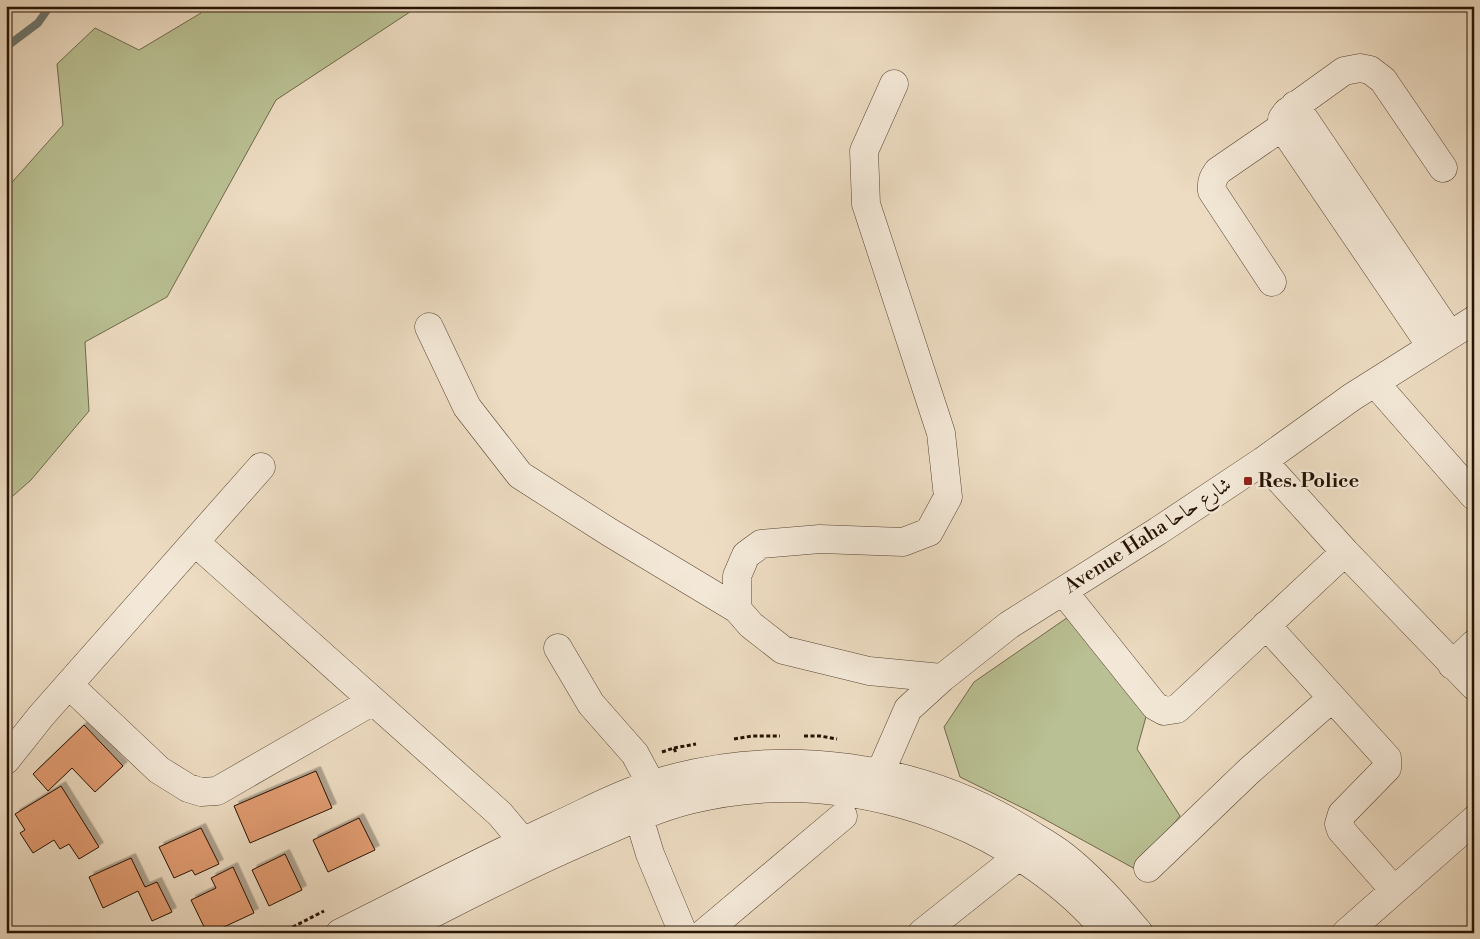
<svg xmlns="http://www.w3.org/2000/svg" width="1480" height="939" font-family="'Libre Bodoni',Amiri,serif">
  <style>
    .green { fill: #b9c093; stroke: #70694a }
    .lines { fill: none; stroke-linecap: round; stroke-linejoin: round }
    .stream { stroke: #6c7771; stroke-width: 8 }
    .building { fill: #e29c72; stroke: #261202; filter: url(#shadow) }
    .minor-casing { stroke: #584432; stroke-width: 29 }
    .path { stroke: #261202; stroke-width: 3; stroke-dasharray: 4 2.5; stroke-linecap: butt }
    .minor { stroke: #f3e8d7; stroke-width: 28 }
    .poi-dot { fill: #8f2418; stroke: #f3e8d7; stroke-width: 2 }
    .labels { text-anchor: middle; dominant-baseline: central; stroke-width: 4.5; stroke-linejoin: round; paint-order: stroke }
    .poi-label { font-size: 20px; font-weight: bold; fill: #261202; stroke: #f3e8d7; text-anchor: start }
    .street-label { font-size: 20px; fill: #261202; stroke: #f3e8d7 }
  </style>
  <defs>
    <filter id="shadow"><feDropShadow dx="4.5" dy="-4.5" stdDeviation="0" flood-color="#0004"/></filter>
  </defs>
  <rect width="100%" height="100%" fill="#eddcc2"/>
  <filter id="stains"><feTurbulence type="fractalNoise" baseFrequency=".004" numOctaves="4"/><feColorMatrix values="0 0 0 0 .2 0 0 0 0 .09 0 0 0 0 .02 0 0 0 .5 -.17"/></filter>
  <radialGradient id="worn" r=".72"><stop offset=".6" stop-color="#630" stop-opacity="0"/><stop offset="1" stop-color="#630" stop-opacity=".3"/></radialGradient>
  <path class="green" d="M 201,6 L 419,6 L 276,100 L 167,297 L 85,342 L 89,411 L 31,480 L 6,502 L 6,189 L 63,125 L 57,64 L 95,28 L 139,50 L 201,13 Z
    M 1074,613 L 1149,706 L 1137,749 L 1180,816 L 1137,870 L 1035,814 L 960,777 L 944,727 L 974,682 Z"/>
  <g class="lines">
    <path class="stream" d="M 6,47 L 38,23 L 50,6"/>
  </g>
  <path class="building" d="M 84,725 L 123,766 L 95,792 L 72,768 L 48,791 L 33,774 Z
    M 316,771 L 332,808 L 250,843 L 234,806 Z
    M 61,786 L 99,847 L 79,859 L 69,844 L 60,849 L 54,840 L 33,853 L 20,833 L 25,830 L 15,814 Z
    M 359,818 L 375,850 L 328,872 L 313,840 Z
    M 201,828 L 219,864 L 195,875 L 192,870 L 174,878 L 159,847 Z
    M 285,854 L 302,890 L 269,906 L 252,870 Z
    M 131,858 L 145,887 L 157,882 L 172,912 L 152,921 L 138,891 L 103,908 L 89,877 Z
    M 233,867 L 254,913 L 211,933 L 207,933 L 191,900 L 216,888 L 211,878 Z"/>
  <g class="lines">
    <g class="minor-casing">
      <path id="minor" d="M 894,84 L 864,151 L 866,204 L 941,433 L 948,497 L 929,532 L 903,542 L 820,539 L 761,544 L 746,555 L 737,576 L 737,609 L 751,625 L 783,650 L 869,671 L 942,678
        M 1295,105 L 1450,335
        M 1272,282 L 1212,191 C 1211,182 1213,178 1218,171 L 1282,127
        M 429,327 L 467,407 L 520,475 L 609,532 L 737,609
        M 1431,346 L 1282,127 L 1282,119 L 1287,112 L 1344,71 L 1360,68 L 1370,70 L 1383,80 L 1443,168
        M 1375,383 L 1474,496
        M 1263,461 L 1345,552 L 1474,686
        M 195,542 L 500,814 L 515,832 L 529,858
        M 1063,591 L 1155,706 L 1164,711 L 1177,709 L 1345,552
        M 1266,625 L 1387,758 L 1387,768 L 1342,814 L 1339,824 L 1341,830 L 1394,890
        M 558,648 L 591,704 L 635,754 L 651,784
        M 1452,665 L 1474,644
        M 69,685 L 159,770 L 188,788 L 201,792 L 217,791 L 373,701
        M 6,760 L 41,716 L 261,467
        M 876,790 L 880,773 L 908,709 L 942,678 L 1009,625 L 1158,531 L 1263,461 L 1352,397 L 1474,320
        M 634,801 L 650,854 L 683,933
        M 1148,868 L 1249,771 L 1332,698
        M 340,933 C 412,897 483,860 556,826 C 587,812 617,795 650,785 C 778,744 923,763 1035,837 C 1045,843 1055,849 1064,856 C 1093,879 1116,905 1139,933
        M 395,933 C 459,900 523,867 590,838 C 622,824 654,809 689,800 C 777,778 868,787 951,821 C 1006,843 1070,886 1107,933
        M 704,933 L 843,816
        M 922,933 L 1019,856
        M 1346,933 L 1474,820"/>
    </g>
    <path class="path" d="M 804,736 L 820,736 L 837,739
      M 734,739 L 752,736 L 780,736
      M 674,748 L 696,744
      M 662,752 L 674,748 L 676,753
      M 281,933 L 324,911"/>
    <use href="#minor" class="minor"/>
  </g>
  <rect class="poi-dot" x="1243" y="476" width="10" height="10" rx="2.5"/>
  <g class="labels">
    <g class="poi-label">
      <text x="1258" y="481">Res. Police</text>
    </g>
    <g class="street-label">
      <text transform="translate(1148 536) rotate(-33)">Avenue Haha شارع حاحا</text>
    </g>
  </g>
  <rect width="1480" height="939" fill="none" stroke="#eddcc2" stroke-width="25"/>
  <rect x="8" y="8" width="1465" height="924" fill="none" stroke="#261202" stroke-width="2.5"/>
  <rect x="12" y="12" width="1455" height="914" fill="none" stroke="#261202"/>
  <rect width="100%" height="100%" filter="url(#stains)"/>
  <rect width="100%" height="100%" fill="url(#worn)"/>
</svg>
